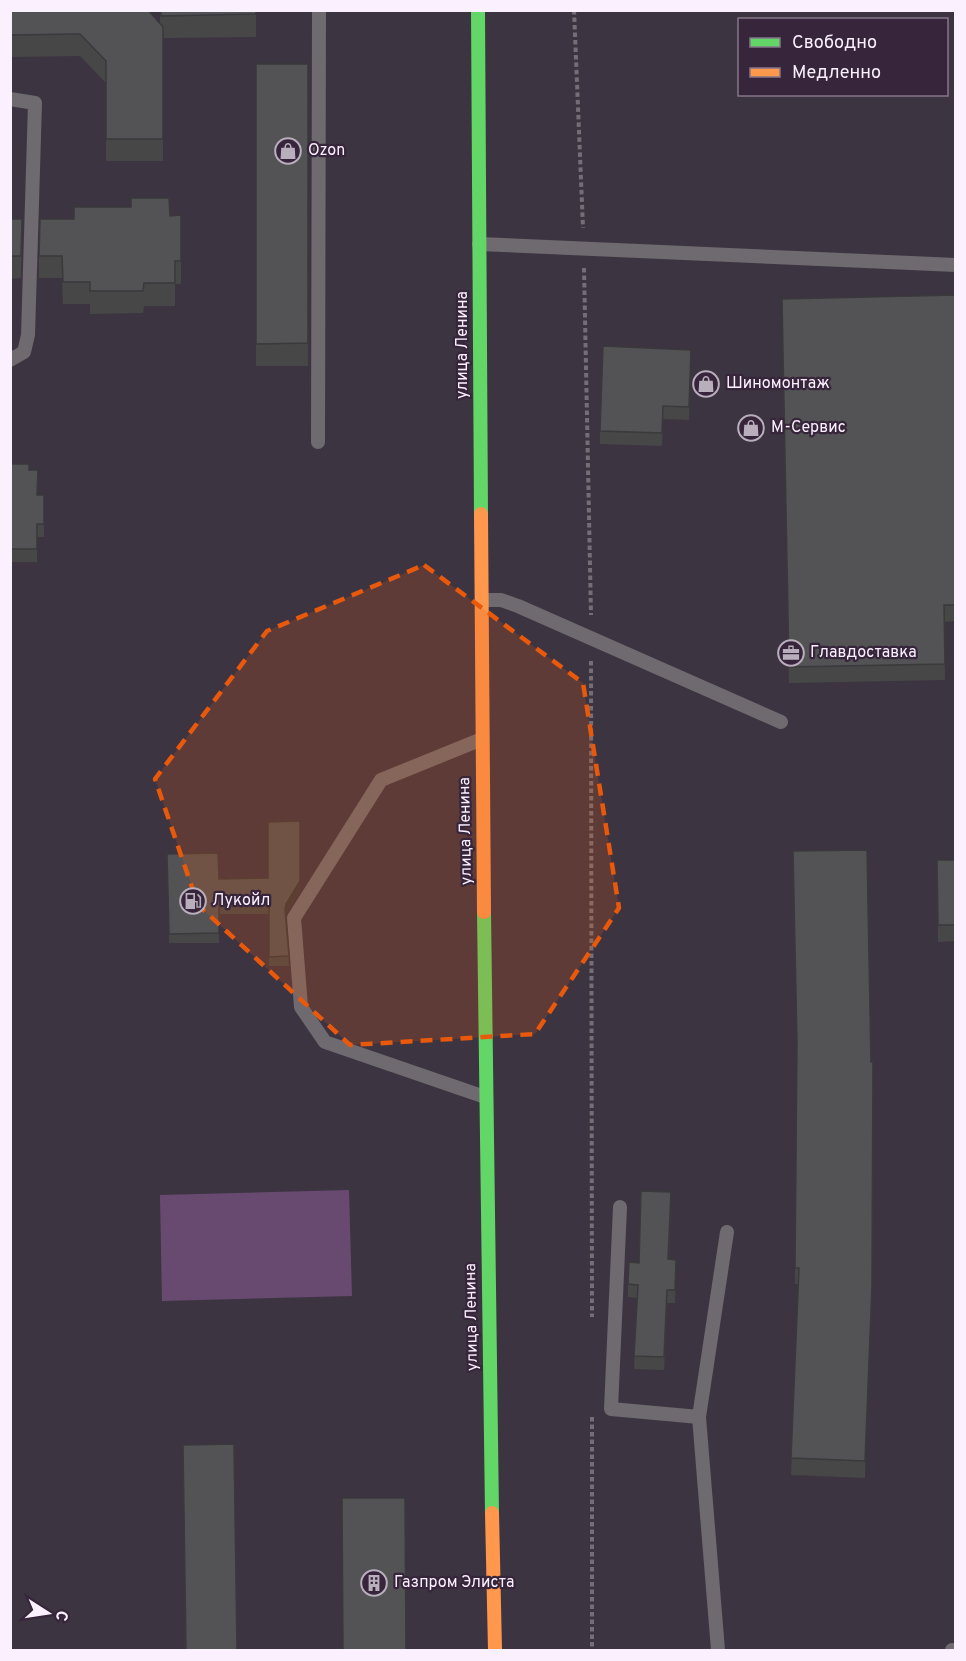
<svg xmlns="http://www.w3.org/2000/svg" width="966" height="1661" font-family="Overpass,sans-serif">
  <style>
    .park { fill: #684a71 }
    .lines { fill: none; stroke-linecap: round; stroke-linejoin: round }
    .path { stroke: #746f76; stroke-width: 4; stroke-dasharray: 4.5 3; stroke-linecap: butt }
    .lane { stroke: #6e6a70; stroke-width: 14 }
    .fast { stroke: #63d668; stroke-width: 14 }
    .slow { stroke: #ff974d; stroke-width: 14 }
    .wall { fill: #474748 }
    .shaded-wall { fill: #3a393b }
    .building { fill: #535254; stroke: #3a393b; stroke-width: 1.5 }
    .marked { fill: #e8590c; fill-opacity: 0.2; stroke: #e8590c; stroke-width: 4.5; stroke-dasharray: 12 8; stroke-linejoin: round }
    .labels { text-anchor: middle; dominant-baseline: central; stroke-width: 4.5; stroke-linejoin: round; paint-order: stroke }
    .poi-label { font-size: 16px; fill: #fbf0fe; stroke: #36253b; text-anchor: start }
    .street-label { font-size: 16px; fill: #fbf0fe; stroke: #36253b }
  </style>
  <rect width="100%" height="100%" fill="#3d3441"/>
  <path class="park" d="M 349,1190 L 352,1296 L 162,1301 L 160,1195 Z"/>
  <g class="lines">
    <path class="path" d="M 574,10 L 583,228
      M 584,268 L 591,615
      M 591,661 L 592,1317
      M 592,1417 L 592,1650"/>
    <path class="lane" d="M 10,99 L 35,103 L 28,335 L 24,352 L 10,360
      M 479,244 L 956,265
      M 318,442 L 319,10
      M 482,600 L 501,600 L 518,606 L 781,722
      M 482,739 L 381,780 L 294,918 L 301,1007 L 325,1042 L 485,1097
      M 620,1207 L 611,1409 L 699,1417
      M 718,1650 L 699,1417 L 727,1232
      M 952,1650 L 956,1650"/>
    <path class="fast" d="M 478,10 L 481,514
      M 484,912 L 492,1513"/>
    <path class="slow" d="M 481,514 L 484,912
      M 492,1513 L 495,1650"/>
  </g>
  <path class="wall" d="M 10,10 L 160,25 L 160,10 L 256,10 L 256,37 L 163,38 L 163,161 L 106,161 L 106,83 L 80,56 L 10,57 Z
    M 256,64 L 308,64 L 308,366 L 256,366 Z
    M 181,215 L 181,284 L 175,284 L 175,306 L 144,306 L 143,313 L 90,314 L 90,304 L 63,304 L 62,278 L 39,278 L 39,256 L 74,219 Z
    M 10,219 L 22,241 L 21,278 L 10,279 Z
    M 956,295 L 956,621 L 944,622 L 945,680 L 789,683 L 782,315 Z
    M 691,363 L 689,420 L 663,419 L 662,446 L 600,444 L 600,431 Z
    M 10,464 L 29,470 L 37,495 L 44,495 L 44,537 L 37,537 L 37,562 L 10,562 Z
    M 167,854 L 219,879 L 300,891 L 286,913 L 286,916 L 289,966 L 269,966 L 269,914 L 219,914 L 219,943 L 169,943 Z
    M 937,860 L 956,860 L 956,941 L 938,942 Z
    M 797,1055 L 872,1303 L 865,1478 L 791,1475 L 798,1284 L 795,1284 Z
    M 671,1205 L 669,1260 L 676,1273 L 675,1303 L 667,1303 L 664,1370 L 634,1369 L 637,1298 L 628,1297 L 628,1284 L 639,1263 Z"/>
  <path class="shaded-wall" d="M 22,219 L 22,241 L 21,278 L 21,256 Z
    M 300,881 L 300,891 L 286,913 L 285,919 L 285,909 L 286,904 Z
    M 873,1062 L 872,1303 L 865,1478 L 865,1461 Z"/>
  <path class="building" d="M 10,10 L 148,10 L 163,27 L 163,139 L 106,139 L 106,61 L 80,34 L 10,35 Z
    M 161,10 L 256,10 L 256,14 L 161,16 Z
    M 256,64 L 308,64 L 308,343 L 256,344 Z
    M 131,198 L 169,198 L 170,216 L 181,215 L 181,261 L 175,261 L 175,283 L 144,283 L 143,291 L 90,291 L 90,282 L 63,282 L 62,256 L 39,256 L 40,219 L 74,219 L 74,207 L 131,207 Z
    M 10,219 L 22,219 L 21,256 L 10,256 Z
    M 956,295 L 956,605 L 944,605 L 945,664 L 789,667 L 782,299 Z
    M 603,346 L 691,350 L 689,407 L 663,406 L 662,433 L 600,431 Z
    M 10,464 L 29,464 L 29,470 L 38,470 L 37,495 L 44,495 L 44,524 L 37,524 L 37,549 L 10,549 Z
    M 300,821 L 300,881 L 286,904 L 285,909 L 289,956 L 269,957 L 269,904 L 219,905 L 219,933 L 169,934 L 167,854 L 218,853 L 219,879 L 268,878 L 268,822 Z
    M 867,850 L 871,1062 L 873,1062 L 872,1286 L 865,1461 L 791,1458 L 799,1268 L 795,1268 L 797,1043 L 793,851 Z
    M 937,860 L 956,860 L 956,925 L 938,925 Z
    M 641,1191 L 671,1192 L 668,1259 L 676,1260 L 675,1290 L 667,1290 L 664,1357 L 634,1356 L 638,1285 L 628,1284 L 629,1262 L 639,1263 Z
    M 234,1444 L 237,1650 L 186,1650 L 183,1445 Z
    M 342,1498 L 405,1498 L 406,1650 L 343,1650 Z"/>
  <path class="marked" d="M 424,565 L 583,683 L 619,908 L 535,1034 L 350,1045 L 198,905 L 155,779 L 267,631 Z"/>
  <defs>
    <g id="shop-ring" transform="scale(1.35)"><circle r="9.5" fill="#36253b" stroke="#b8aebc" stroke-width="1.5"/><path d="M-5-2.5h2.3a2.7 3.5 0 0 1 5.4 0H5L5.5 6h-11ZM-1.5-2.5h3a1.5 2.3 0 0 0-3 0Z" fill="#b8aebc"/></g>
    <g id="office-ring" transform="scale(1.35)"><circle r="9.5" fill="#36253b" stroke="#b8aebc" stroke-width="1.5"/><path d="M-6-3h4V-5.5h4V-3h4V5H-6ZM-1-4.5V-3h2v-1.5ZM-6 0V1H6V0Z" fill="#b8aebc"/></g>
    <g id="fuel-ring" transform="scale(1.35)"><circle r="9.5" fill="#36253b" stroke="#b8aebc" stroke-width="1.5"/><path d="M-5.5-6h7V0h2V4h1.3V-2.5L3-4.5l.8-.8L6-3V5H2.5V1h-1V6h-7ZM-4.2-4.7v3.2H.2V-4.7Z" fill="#b8aebc"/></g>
    <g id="building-ring" transform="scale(1.35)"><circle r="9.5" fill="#36253b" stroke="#b8aebc" stroke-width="1.5"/><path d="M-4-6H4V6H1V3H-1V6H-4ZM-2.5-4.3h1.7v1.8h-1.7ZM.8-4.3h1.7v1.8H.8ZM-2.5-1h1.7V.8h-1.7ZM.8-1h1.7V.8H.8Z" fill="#b8aebc"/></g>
  </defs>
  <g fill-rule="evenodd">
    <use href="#shop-ring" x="288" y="151"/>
    <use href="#shop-ring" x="706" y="384"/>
    <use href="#shop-ring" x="751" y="428"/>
    <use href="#office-ring" x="791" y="653"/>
    <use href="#fuel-ring" x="193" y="901"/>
    <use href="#building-ring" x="374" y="1583"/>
  </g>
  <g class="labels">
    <g class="poi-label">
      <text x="308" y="151">Ozon</text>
      <text x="726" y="384">Шиномонтаж</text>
      <text x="771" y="428">М-Сервис</text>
      <text x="810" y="653">Главдоставка</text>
      <text x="212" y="901">Лукойл</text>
      <text x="394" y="1583">Газпром Элиста</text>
    </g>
    <g class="street-label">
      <text transform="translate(463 345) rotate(-90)">улица Ленина</text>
      <text transform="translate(466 831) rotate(-91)">улица Ленина</text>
      <text transform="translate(472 1317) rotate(-91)">улица Ленина</text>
    </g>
  </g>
  <rect width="966" height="1661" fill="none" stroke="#fbf0fe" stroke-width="24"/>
  <rect x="738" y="18" width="210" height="78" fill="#36253b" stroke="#857689" stroke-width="1.5"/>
  <rect x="750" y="38" width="30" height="9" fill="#63d668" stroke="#857689" stroke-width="1.5"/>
  <text x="792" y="48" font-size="18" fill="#fbf0fe">Свободно</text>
  <rect x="750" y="68" width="30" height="9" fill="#ff974d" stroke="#857689" stroke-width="1.5"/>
  <text x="792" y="78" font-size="18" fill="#fbf0fe">Медленно</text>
  <g transform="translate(48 1613) rotate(102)" stroke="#36253b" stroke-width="4.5" paint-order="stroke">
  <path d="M0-4.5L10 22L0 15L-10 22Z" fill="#fbf0fe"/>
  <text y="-9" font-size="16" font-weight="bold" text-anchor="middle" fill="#fbf0fe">С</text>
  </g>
</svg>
